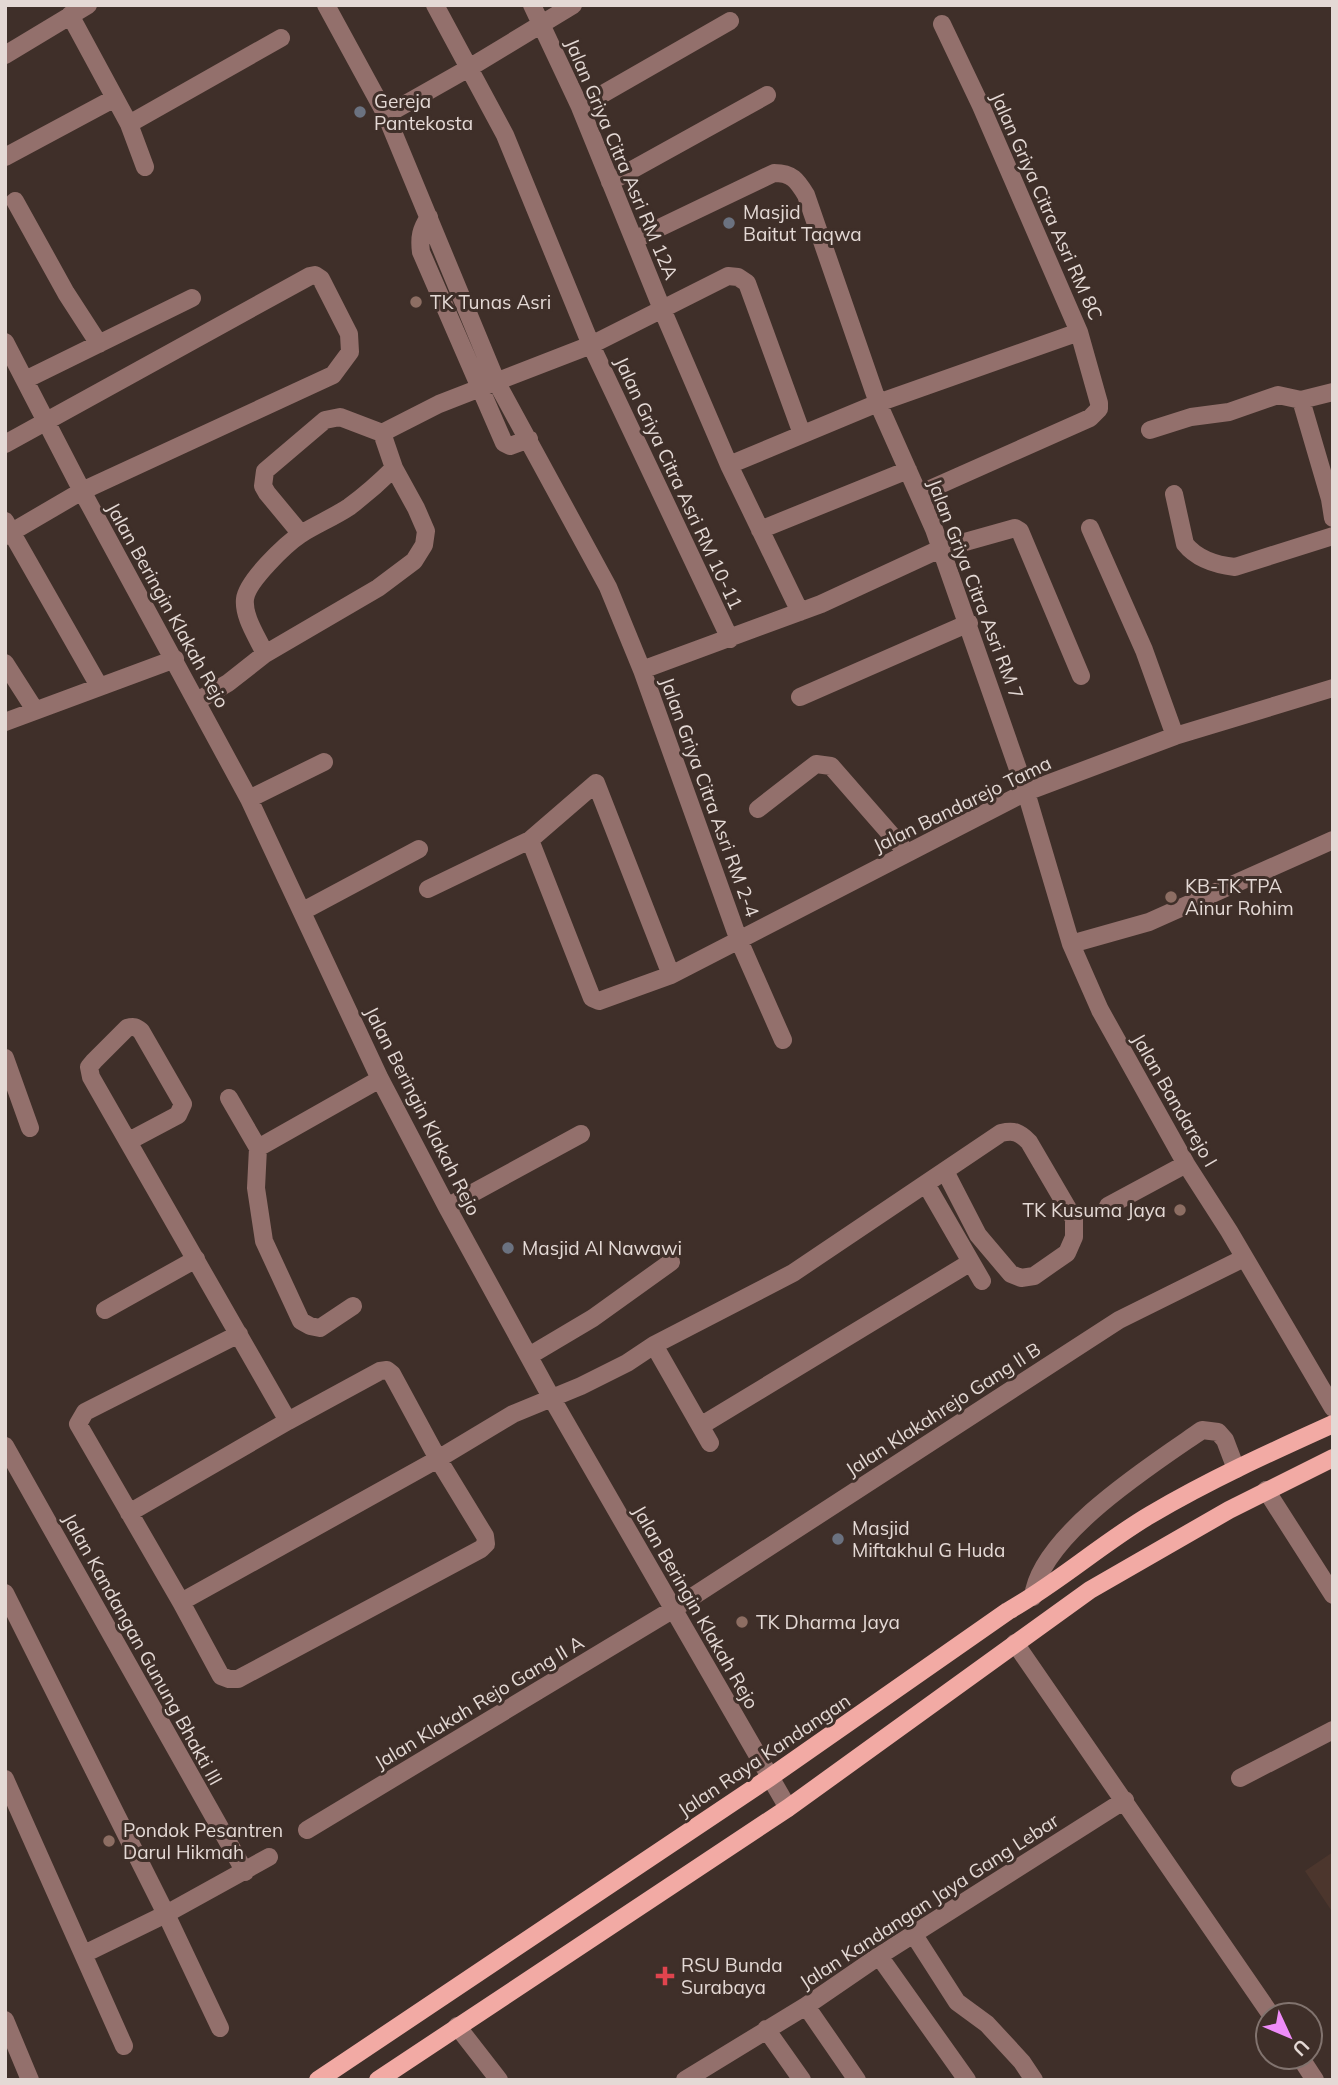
<svg xmlns="http://www.w3.org/2000/svg" width="1338" height="2085" font-family="Mulish,sans-serif">
  <style>
    .built { fill: #4c362d }
    .lines { fill: none; stroke-linecap: round; stroke-linejoin: round }
    .minor { stroke: #93706c; stroke-width: 18 }
    .major { stroke: #f2aaa4; stroke-width: 18 }
    .worship-dot { fill: #6b7280; stroke: #3f2f29; stroke-width: 2.5 }
    .education-dot { fill: #8d6e63; stroke: #3f2f29; stroke-width: 2.5 }
    .health-dot { fill: #e0444e; stroke: #3f2f29; stroke-width: 2.5 }
    .labels { text-anchor: middle; dominant-baseline: central; stroke-width: 6; stroke-linejoin: round; paint-order: stroke }
    .poi-label { font-size: 19px; fill: #e4d9d5; stroke: #3f2f29; text-anchor: start }
    .street-label { font-size: 19px; fill: #e4d9d5; stroke: #3f2f29 }
  </style>
  <rect width="100%" height="100%" fill="#3f2f29"/>
  <path class="built" d="M 1333,1852 L 1333,1913 L 1305,1871 Z"/>
  <g class="lines">
    <path class="minor" d="M 326,5 L 386,115 L 497,383 L 608,587 L 642,670 L 738,938 L 783,1040
      M 435,5 L 505,135 L 591,345 L 730,639
      M 532,5 L 580,107 L 662,309 L 729,465 L 800,612
      M 70,15 L 129,124 L 145,167
      M 5,55 L 88,5
      M 580,107 L 730,21
      M 386,115 L 469,68 L 573,5
      M 129,124 L 281,38
      M 5,157 L 115,98
      M 610,182 L 767,95
      M 15,201 L 66,293 L 99,344
      M 429,217 C 421,229 419,237 421,252 L 504,443 L 510,446 L 529,439
      M 634,240 L 774,173 C 792,173 797,180 806,195 L 878,403 L 934,529 L 1026,792 L 1071,944 L 1100,1010 L 1186,1164 L 1229,1231 L 1333,1408
      M 5,342 L 82,491 L 249,799 L 380,1079 L 447,1207 L 551,1397 L 788,1808
      M 25,380 L 192,298
      M 1333,392 L 1301,400 L 1330,499 L 1333,518
      M 1150,430 L 1191,417 L 1229,412 L 1278,395 L 1301,400
      M 5,444 L 310,276 L 315,275 L 321,279 L 349,334 L 350,352 L 333,375 L 82,491 L 5,536
      M 729,465 L 878,403 L 1079,332
      M 919,494 L 1090,418 L 1099,409 L 1099,403 L 1079,332 L 981,106 L 942,24
      M 1174,494 L 1185,544 C 1197,559 1217,565 1235,567 L 1333,536
      M 5,521 L 99,686
      M 1090,528 L 1144,650 L 1175,736
      M 760,530 L 908,470
      M 301,534 L 267,493 L 263,486 L 265,471 L 325,420 L 340,417 L 382,433 L 439,404 L 591,345 L 728,276 L 738,277 L 747,283 L 802,434
      M 265,654 C 258,638 243,617 245,599 C 247,581 286,544 301,534 C 317,524 334,517 349,507 C 365,495 380,482 394,468
      M 5,663 L 35,710
      M 642,670 L 821,604 L 940,549 L 1015,528 L 1020,531 L 1081,676
      M 800,697 L 969,623
      M 197,701 L 228,683 L 265,654 L 378,588 L 414,561 L 424,545 L 426,531 L 416,508 L 394,468 L 382,433
      M 5,722 L 175,659
      M 249,799 L 324,762
      M 758,809 L 816,764 L 831,766 L 907,853
      M 530,840 L 592,998 L 599,1001 L 671,975 L 1026,792 L 1175,736 L 1333,688
      M 428,889 L 530,840 L 596,783 L 671,975
      M 303,911 L 419,849
      M 1071,944 L 1149,922 L 1333,840
      M 5,1058 L 30,1128
      M 229,1098 L 258,1148
      M 129,1141 L 178,1115 L 183,1104 L 141,1031 C 136,1027 134,1026 127,1028 L 94,1061 L 89,1067 L 91,1077 L 288,1421
      M 926,1184 L 982,1281
      M 1108,1206 L 1186,1164
      M 447,1207 L 581,1134
      M 353,1306 L 320,1328 L 310,1326 L 301,1321 L 264,1241 L 256,1188 L 258,1148 L 380,1079
      M 105,1310 L 196,1259
      M 654,1345 L 710,1443
      M 529,1356 L 593,1318 L 671,1262
      M 702,1425 L 971,1262
      M 5,1446 L 245,1872
      M 1266,1490 L 1333,1595
      M 129,1513 L 288,1421 L 380,1371 L 387,1370 L 392,1374 L 438,1459 L 485,1536 L 486,1544 L 481,1549 L 238,1679 L 229,1679 L 221,1676 L 181,1602 L 78,1424 L 85,1412 L 239,1334
      M 5,1593 L 166,1914 L 220,2028
      M 1033,1597 C 1040,1535 1153,1464 1202,1430 L 1218,1432 L 1225,1440 L 1236,1469
      M 181,1602 L 438,1459 L 513,1414 L 581,1386 L 627,1363 L 654,1345 L 793,1273 L 1001,1133 C 1014,1130 1019,1132 1029,1142 L 1074,1219 L 1074,1237 L 1067,1253 L 1034,1276 L 1021,1278 L 1011,1274 L 978,1235 L 945,1171
      M 1015,1643 L 1271,2015
      M 1240,1778 L 1333,1730
      M 5,1779 L 124,2046
      M 307,1830 L 672,1610 L 1119,1320 L 1244,1258
      M 914,1935 L 957,2002 L 987,2024 L 1022,2062 L 1034,2080
      M 84,1954 L 166,1914 L 269,1857
      M 879,1956 L 967,2080
      M 806,2006 L 857,2080
      M 5,2020 L 30,2080
      M 457,2026 L 499,2080
      M 766,2029 L 802,2080
      M 1300,2057 L 1315,2080
      M 685,2080 L 806,2006 L 879,1956 L 1125,1800"/>
    <path class="major" d="M 318,2080 L 769,1778 L 1008,1611 C 1058,1583 1101,1544 1150,1515 C 1209,1480 1271,1452 1333,1424
      M 378,2080 L 788,1808 L 1090,1590 L 1229,1510 L 1333,1458"/>
  </g>
  <g class="worship-dot">
    <circle cx="360" cy="112" r="7"/>
    <circle cx="729" cy="223" r="7"/>
    <circle cx="508" cy="1248" r="7"/>
    <circle cx="838" cy="1539" r="7"/>
  </g>
  <g class="education-dot">
    <circle cx="416" cy="302" r="7"/>
    <circle cx="1171" cy="897" r="7"/>
    <circle cx="1180" cy="1210" r="7"/>
    <circle cx="742" cy="1622" r="7"/>
    <circle cx="109" cy="1841" r="7"/>
  </g>
  <path class="health-dot" d="M661.5 1965.5h7v7h7v7h-7v7h-7v-7h-7v-7h7z"/>
  <g class="labels">
    <g class="poi-label">
      <text x="374" y="101">Gereja<tspan x="374" dy="22">Pantekosta</tspan></text>
      <text x="743" y="212">Masjid<tspan x="743" dy="22">Baitut Taqwa</tspan></text>
      <text x="430" y="302">TK Tunas Asri</text>
      <text x="1185" y="886">KB-TK TPA<tspan x="1185" dy="22">Ainur Rohim</tspan></text>
      <text x="1166" y="1210" text-anchor="end">TK Kusuma Jaya</text>
      <text x="522" y="1248">Masjid Al Nawawi</text>
      <text x="852" y="1528">Masjid<tspan x="852" dy="22">Miftakhul G Huda</tspan></text>
      <text x="756" y="1622">TK Dharma Jaya</text>
      <text x="123" y="1830">Pondok Pesantren<tspan x="123" dy="22">Darul Hikmah</tspan></text>
      <text x="681" y="1965">RSU Bunda<tspan x="681" dy="22">Surabaya</tspan></text>
    </g>
    <g class="street-label">
      <text transform="translate(622 159) rotate(67)">Jalan Griya Citra Asri RM 12A</text>
      <text transform="translate(1047 206) rotate(66)">Jalan Griya Citra Asri RM 8C</text>
      <text transform="translate(679 483) rotate(65)">Jalan Griya Citra Asri RM 10-11</text>
      <text transform="translate(976 589) rotate(69)">Jalan Griya Citra Asri RM 7</text>
      <text transform="translate(168 605) rotate(61)">Jalan Beringin Klakah Rejo</text>
      <text transform="translate(710 797) rotate(70)">Jalan Griya Citra Asri RM 2-4</text>
      <text transform="translate(962 804) rotate(-26)">Jalan Bandarejo Tama</text>
      <text transform="translate(1175 1100) rotate(60)">Jalan Bandarejo I</text>
      <text transform="translate(423 1111) rotate(63)">Jalan Beringin Klakah Rejo</text>
      <text transform="translate(943 1409) rotate(-33)">Jalan Klakahrejo Gang II B</text>
      <text transform="translate(696 1607) rotate(60)">Jalan Beringin Klakah Rejo</text>
      <text transform="translate(143 1649) rotate(61)">Jalan Kandangan Gunung Bhakti III</text>
      <text transform="translate(479 1702) rotate(-31)">Jalan Klakah Rejo Gang II A</text>
      <text transform="translate(764 1755) rotate(-34)">Jalan Raya Kandangan</text>
      <text transform="translate(929 1901) rotate(-33)">Jalan Kandangan Jaya Gang Lebar</text>
    </g>
  </g>
  <rect width="1338" height="2085" fill="none" stroke="#e4d9d5" stroke-width="14"/>
  <g transform="translate(1289 2036) rotate(134)"><circle r="33" fill="#3f2f29" stroke="#81736e" stroke-width="2"/>
  <path d="M0-5L12 26L0 18L-12 26Z" fill="#ee8cf8"/>
  <text y="-10" font-size="19" font-weight="bold" text-anchor="middle" fill="#e4d9d5">U</text>
  </g>
</svg>
